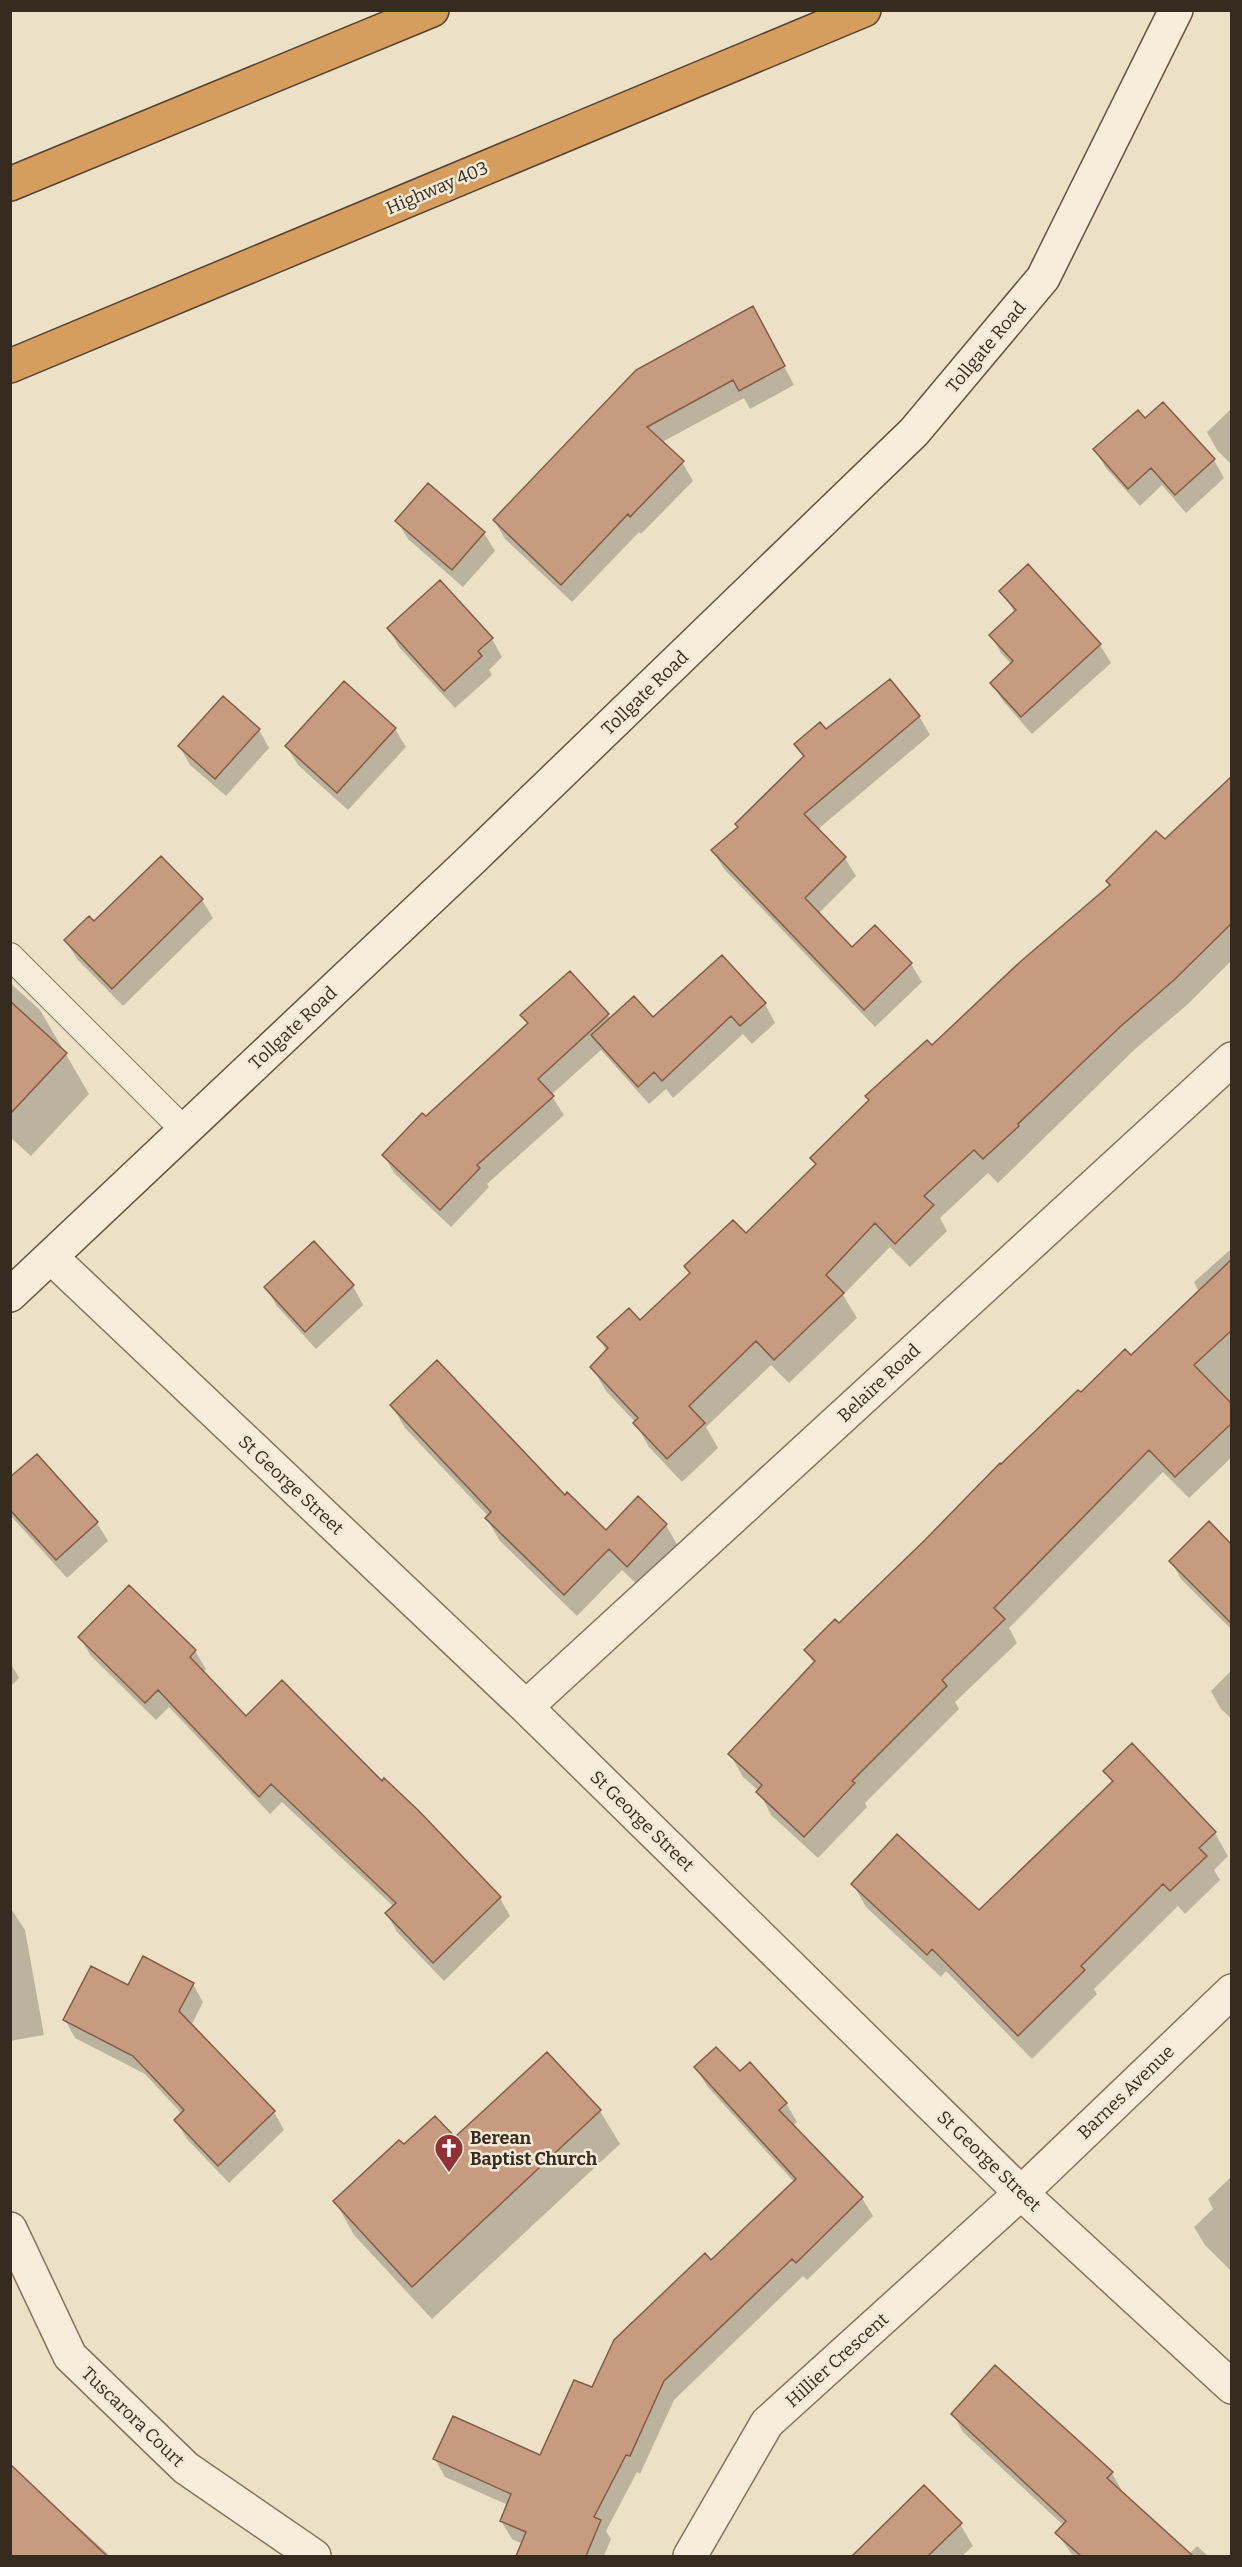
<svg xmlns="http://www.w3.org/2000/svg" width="1242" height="2567" font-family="Bitter,serif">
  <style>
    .shadow { fill: #0003 }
    .building { fill: #c79b7f; stroke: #845c45; stroke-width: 1.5 }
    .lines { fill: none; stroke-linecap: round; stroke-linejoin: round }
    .service-casing { stroke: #86725d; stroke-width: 28 }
    .minor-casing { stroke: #86725d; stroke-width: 36 }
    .secondary-casing { stroke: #685340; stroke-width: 36 }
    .motorway-casing { stroke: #544131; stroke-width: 36 }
    .service { stroke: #f7edda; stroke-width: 26 }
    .minor { stroke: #f7edda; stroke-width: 33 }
    .secondary { stroke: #f7edda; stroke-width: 33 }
    .motorway { stroke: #d59d5e; stroke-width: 33 }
    .labels { text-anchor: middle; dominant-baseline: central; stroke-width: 5; stroke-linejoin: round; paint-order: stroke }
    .street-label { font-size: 18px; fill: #372b20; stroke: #f3ead6 }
    .poi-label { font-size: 18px; font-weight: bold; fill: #372b20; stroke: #f3ead6; text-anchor: start }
  </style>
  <rect width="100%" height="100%" fill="#ece0c7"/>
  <path class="shadow" d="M 763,327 L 794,385 L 750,409 L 744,398 L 662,442 L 682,462 L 693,481 L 641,534 L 639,532 L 572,602 L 505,539 L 494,520 Z
    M 1232,408 L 1232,465 L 1217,450 L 1207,432 Z
    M 1145,420 L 1214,460 L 1224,478 L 1186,513 L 1162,485 L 1140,506 L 1106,468 L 1095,450 Z
    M 428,485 L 484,533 L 495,551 L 463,587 L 408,539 L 397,521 Z
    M 1001,591 L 1100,645 L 1111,663 L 1032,734 L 1003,701 L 992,683 L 1012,665 L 1001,653 L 991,635 L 1015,613 Z
    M 389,629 L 492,639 L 502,657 L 489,670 L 492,675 L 455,708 L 399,647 Z
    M 344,683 L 395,729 L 406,747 L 348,810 L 298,765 L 287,747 Z
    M 919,716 L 930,735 L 817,830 L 845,858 L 856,876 L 818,914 L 852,949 L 911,964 L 922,982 L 875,1027 L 724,869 L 713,851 L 739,828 L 804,758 L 796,744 L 826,731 Z
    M 259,730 L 269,748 L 226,796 L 190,765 L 180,747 Z
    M 1232,778 L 1232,960 L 1188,1004 L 1134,1050 L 998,1183 L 988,1173 L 940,1218 L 947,1231 L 910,1267 L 890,1247 L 843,1295 L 857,1318 L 789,1383 L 771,1365 L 706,1427 L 718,1448 L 682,1482 L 649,1447 L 635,1422 L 606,1391 L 592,1367 L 607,1352 L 599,1337 L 640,1322 L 690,1274 L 686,1267 L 746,1235 L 816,1166 L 812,1158 L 1110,886 L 1108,881 L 1165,841 Z
    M 161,858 L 202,900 L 213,918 L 123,1006 L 77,959 L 66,941 L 94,923 Z
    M 722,957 L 765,1004 L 775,1023 L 752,1044 L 743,1034 L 673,1098 L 666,1089 L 649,1104 L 601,1050 L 551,1095 L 564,1115 L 487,1184 L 489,1187 L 451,1227 L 394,1173 L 384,1155 L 528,1025 L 522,1015 L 570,973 L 611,1019 L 653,1019 Z
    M 10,983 L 40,1010 L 89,1094 L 31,1156 L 10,1137 Z
    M 314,1244 L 353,1286 L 363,1305 L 316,1349 L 276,1305 L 266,1287 Z
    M 1232,1248 L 1232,1457 L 1189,1498 L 1163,1472 L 1009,1628 L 1017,1643 L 955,1702 L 959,1709 L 865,1803 L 867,1807 L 818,1858 L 771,1815 L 759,1791 L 743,1777 L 730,1754 L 814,1664 L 806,1650 L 838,1625 L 1001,1467 L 1081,1395 L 1131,1357 L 1199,1292 L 1194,1282 Z
    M 392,1406 L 565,1497 L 606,1532 L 639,1498 L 666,1525 L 679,1548 L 641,1588 L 622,1570 L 577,1616 L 500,1541 L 487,1519 L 489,1517 L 405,1428 Z
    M 37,1456 L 97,1523 L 108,1541 L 67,1578 L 10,1515 L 10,1479 Z
    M 1232,1547 L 1232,1630 L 1181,1579 L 1171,1561 Z
    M 129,1587 L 195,1651 L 206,1669 L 203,1673 L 246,1719 L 500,1898 L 510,1916 L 444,1981 L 397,1932 L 387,1914 L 394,1907 L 282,1802 L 270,1814 L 169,1707 L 156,1720 L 90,1655 L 80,1637 Z
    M 10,1662 L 19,1678 L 10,1687 Z
    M 1232,1670 L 1232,1719 L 1221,1709 L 1211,1691 Z
    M 1105,1771 L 1215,1833 L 1228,1856 L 1214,1870 L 1220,1880 L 1185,1914 L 1178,1906 L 1094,1989 L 1097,1994 L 1032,2059 L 946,1971 L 941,1977 L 866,1907 L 853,1884 L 979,1912 L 1113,1784 Z
    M 10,1907 L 25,1930 L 44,2035 L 10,2041 Z
    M 193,1984 L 203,2002 L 191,2026 L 274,2112 L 284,2130 L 229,2183 L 187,2139 L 176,2121 L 182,2114 L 145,2074 L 75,2038 L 65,2020 L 129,1987 Z
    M 696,2068 L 740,2073 L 786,2103 L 797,2122 L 792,2126 L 862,2198 L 873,2216 L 807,2280 L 803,2276 L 674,2400 L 640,2474 L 637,2472 L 606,2531 L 611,2539 L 604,2556 L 518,2556 L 523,2544 L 512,2539 L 501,2521 L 508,2505 L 445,2477 L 435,2459 L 540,2457 L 593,2389 L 711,2262 L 794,2182 L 707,2086 Z
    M 600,2111 L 620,2144 L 432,2319 L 354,2235 L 335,2201 L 404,2147 L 455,2139 Z
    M 1232,2176 L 1232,2272 L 1205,2245 L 1194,2227 L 1213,2209 L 1208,2199 Z
    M 953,2414 L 1112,2473 L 1122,2491 L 1121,2492 L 1188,2555 L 1197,2546 L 1208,2556 L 1073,2556 L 1057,2533 L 1064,2526 L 963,2432 Z
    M 10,2466 L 72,2524 L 73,2522 L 110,2556 L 10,2556 Z
    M 960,2524 L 973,2546 L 962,2556 L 855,2556 L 856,2554 Z"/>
  <path class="building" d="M 753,306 L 785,366 L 739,391 L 733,380 L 647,427 L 684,461 L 630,517 L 628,514 L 561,585 L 493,520 L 636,370 Z
    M 1163,402 L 1215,459 L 1175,495 L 1151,468 L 1128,489 L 1093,449 L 1138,410 L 1145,418 Z
    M 428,483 L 485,532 L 452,570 L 395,521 Z
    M 1028,564 L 1101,644 L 1021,717 L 990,683 L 1013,661 L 989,635 L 1016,610 L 999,591 Z
    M 440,580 L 493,638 L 478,651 L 482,656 L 444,691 L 387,628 Z
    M 890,679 L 920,716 L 804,814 L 846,857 L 805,898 L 852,947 L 875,925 L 912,963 L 864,1010 L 711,850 L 738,827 L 735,824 L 804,756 L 794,744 L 820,722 L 826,729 Z
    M 344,681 L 396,728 L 337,793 L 285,746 Z
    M 223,696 L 260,729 L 215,779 L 178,746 Z
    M 1232,776 L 1232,923 L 1174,980 L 1121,1026 L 1018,1124 L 1019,1126 L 983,1159 L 974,1150 L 924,1196 L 934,1205 L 895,1244 L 875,1223 L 826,1275 L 844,1293 L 774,1360 L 756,1341 L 689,1406 L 705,1423 L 667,1459 L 633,1423 L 638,1418 L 590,1367 L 608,1348 L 597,1337 L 629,1308 L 640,1320 L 690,1273 L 684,1266 L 733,1220 L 746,1233 L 816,1164 L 810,1158 L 869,1100 L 865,1096 L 927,1040 L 932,1045 L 1020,962 L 1110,885 L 1106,881 L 1156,831 L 1165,839 Z
    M 161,856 L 203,899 L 112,989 L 64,940 L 89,916 L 94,921 Z
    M 722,955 L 766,1003 L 740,1026 L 731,1016 L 662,1081 L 654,1072 L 638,1087 L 591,1035 L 634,996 L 653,1017 Z
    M 570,971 L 609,1014 L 538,1079 L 554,1096 L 477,1165 L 480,1168 L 440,1210 L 382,1155 L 422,1113 L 426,1116 L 528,1023 L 520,1015 Z
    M 10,1001 L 67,1053 L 10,1114 Z
    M 314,1241 L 354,1285 L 305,1332 L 264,1287 Z
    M 1232,1259 L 1232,1330 L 1194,1365 L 1232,1404 L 1232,1423 L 1175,1477 L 1149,1450 L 994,1608 L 1005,1619 L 942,1680 L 947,1686 L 852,1781 L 855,1783 L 804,1837 L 756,1792 L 762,1785 L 728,1754 L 815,1661 L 804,1650 L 835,1619 L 839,1623 L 925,1540 L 1000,1463 L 1001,1464 L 1078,1390 L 1081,1392 L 1125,1349 L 1131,1355 Z
    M 437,1360 L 565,1495 L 567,1492 L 606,1530 L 638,1496 L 667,1524 L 627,1567 L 609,1549 L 564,1595 L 485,1518 L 491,1512 L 390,1405 Z
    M 37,1454 L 98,1522 L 56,1560 L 10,1510 L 10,1477 Z
    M 1209,1521 L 1232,1545 L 1232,1624 L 1169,1561 Z
    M 129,1585 L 196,1650 L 190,1657 L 246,1716 L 282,1680 L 382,1781 L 384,1778 L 419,1811 L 501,1897 L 433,1963 L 385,1913 L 396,1903 L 271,1784 L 259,1797 L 158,1690 L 145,1703 L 78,1637 Z
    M 1132,1743 L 1216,1832 L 1199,1848 L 1207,1856 L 1170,1891 L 1163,1884 L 1081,1966 L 1085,1970 L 1018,2036 L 932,1949 L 927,1955 L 851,1884 L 897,1834 L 979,1910 L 1113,1781 L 1103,1771 Z
    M 143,1956 L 194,1983 L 179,2011 L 275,2111 L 218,2166 L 174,2120 L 184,2110 L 133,2056 L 63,2020 L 91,1966 L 128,1985 Z
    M 716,2047 L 740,2071 L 750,2062 L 787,2103 L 779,2110 L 863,2197 L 796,2263 L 792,2259 L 664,2381 L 630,2456 L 626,2455 L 594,2517 L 601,2520 L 586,2556 L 516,2556 L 526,2532 L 500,2521 L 511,2494 L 433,2459 L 453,2416 L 540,2455 L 574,2380 L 592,2387 L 614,2340 L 705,2253 L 711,2260 L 796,2179 L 694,2067 Z
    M 547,2052 L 601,2110 L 412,2287 L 333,2201 L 399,2140 L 404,2144 L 435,2116 L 455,2137 Z
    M 995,2365 L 1113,2472 L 1107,2478 L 1193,2556 L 1081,2556 L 1055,2533 L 1066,2521 L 951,2414 Z
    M 10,2464 L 107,2556 L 10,2556 Z
    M 924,2485 L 962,2523 L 928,2556 L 852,2556 Z"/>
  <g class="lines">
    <g class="service-casing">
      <path id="service" d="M 10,956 L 185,1131"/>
    </g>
    <g class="minor-casing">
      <path id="minor" d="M 51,1257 L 526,1707 L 1021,2193 L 1232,2387
        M 526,1707 L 1232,1059
        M 10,2229 L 70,2356 L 186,2468 L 314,2556
        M 690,2556 L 767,2423 L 1021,2193 L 1232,1991"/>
    </g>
    <g class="secondary-casing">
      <path id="secondary" d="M 10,1295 L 469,862 L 914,432 L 1043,278 L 1176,10"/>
    </g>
    <g class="motorway-casing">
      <path id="motorway" d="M 10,184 L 432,10
        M 10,366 L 864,10"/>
    </g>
    <use href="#service" class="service"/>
    <use href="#minor" class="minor"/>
    <use href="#secondary" class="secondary"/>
    <use href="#motorway" class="motorway"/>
  </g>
  <defs>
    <g id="church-pin" transform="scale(1.5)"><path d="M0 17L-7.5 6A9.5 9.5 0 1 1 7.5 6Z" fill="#913134" stroke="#f3ead6"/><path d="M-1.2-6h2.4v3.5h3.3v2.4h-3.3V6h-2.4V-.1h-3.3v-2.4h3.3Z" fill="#fff"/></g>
  </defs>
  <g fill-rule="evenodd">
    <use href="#church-pin" x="449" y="2148"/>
  </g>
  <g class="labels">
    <g class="street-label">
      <text transform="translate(437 188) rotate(-23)">Highway 403</text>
      <text transform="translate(986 347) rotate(-50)">Tollgate Road</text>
      <text transform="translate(645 693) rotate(-44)">Tollgate Road</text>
      <text transform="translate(293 1028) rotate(-43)">Tollgate Road</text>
      <text transform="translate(879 1383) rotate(-43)">Belaire Road</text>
      <text transform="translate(291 1485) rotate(43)">St George Street</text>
      <text transform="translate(642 1821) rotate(44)">St George Street</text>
      <text transform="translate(1126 2092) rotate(-44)">Barnes Avenue</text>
      <text transform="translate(989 2161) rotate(44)">St George Street</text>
      <text transform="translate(837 2360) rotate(-42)">Hillier Crescent</text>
      <text transform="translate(133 2417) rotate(44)">Tuscarora Court</text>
    </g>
    <g class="poi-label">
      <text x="470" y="2138">Berean<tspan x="470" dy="21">Baptist Church</tspan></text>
    </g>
  </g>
  <rect width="1242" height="2567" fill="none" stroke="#372b20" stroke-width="24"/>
</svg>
